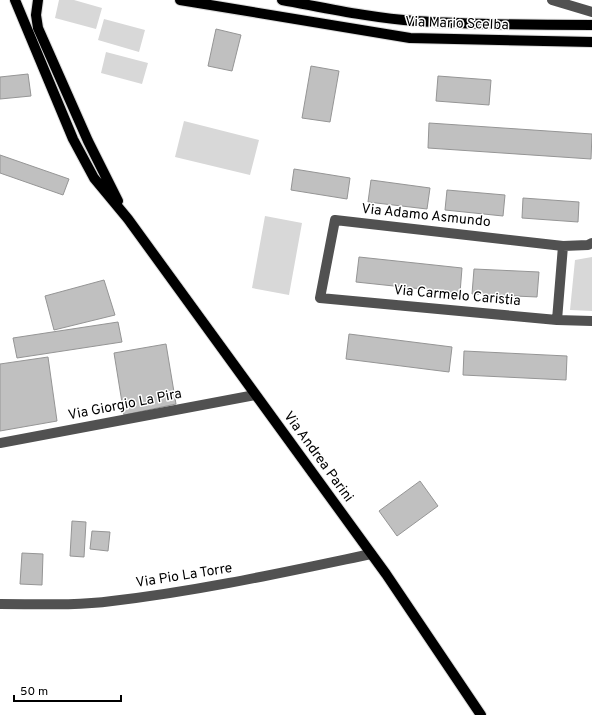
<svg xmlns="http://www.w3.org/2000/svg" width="592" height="715" font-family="Overpass,sans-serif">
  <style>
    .green { fill: #d8d8d8 }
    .building { fill: #c0c0c0; stroke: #959595 }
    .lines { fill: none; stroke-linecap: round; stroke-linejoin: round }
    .major-casing { stroke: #dbdbdb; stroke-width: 12 }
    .minor { stroke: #515151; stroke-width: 10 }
    .major { stroke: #000; stroke-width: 10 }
    .labels { text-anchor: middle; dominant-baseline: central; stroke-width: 3; stroke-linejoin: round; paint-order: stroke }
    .street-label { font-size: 14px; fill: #000; stroke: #fff }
  </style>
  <rect width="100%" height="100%" fill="#fff"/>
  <path class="green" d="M 59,0 L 74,0 L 102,8 L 96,29 L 55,18 Z
    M 104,19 L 145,30 L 139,52 L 98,40 Z
    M 106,52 L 148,63 L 142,84 L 101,73 Z
    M 184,121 L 259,140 L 250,175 L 175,157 Z
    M 265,216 L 302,223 L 289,295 L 252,288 Z
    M 592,257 L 592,311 L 570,310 L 575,260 Z"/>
  <path class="building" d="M 216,29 L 241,35 L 232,71 L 208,66 Z
    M 311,66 L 339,71 L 330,122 L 302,118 Z
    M 28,74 L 31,96 L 0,99 L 0,77 Z
    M 438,76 L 491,80 L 489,105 L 436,101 Z
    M 429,123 L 592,134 L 591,159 L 428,148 Z
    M 0,155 L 69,179 L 63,195 L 0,173 Z
    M 294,169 L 350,178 L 347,199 L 291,190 Z
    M 371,180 L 430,188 L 427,209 L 368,202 Z
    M 447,190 L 505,195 L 503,216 L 445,210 Z
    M 523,198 L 579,202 L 578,222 L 522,218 Z
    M 359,257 L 462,268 L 460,293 L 356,282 Z
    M 474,269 L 539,272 L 537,297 L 472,294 Z
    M 104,280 L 115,315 L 54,330 L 45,296 Z
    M 118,322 L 122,342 L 17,358 L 13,338 Z
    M 349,334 L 452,347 L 449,372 L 346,359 Z
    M 166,344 L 176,404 L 124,415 L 114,353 Z
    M 464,351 L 567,356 L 566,380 L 463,375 Z
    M 48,357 L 57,421 L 0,431 L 0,364 Z
    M 420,481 L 438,506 L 397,536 L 379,511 Z
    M 72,521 L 86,522 L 84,557 L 70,556 Z
    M 92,531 L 110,532 L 108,551 L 90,549 Z
    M 22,553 L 43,554 L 42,585 L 20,584 Z"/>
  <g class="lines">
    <g class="major-casing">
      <path id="major" d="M 15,0 L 73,139 L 94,178 L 128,219 L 386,574 L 481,715
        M 38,0 L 36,15 L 38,28 L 88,141 L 118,201
        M 180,0 L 410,38 L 592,42
        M 282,0 C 326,8 371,18 416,21 C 475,25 534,25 592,25"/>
    </g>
    <path class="minor" d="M 552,0 L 592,12
      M 592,243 L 588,245 L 563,246 L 335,220 L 320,298 L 557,320 L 592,321
      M 557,320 L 563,246
      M 0,443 L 255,395
      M 0,604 C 37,604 75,606 112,601 C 199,591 285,572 371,554"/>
    <use href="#major" class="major"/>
  </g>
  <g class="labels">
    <g class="street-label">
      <text transform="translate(457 24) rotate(2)">Via Mario Scelba</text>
      <text transform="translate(426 216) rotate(6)">Via Adamo Asmundo</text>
      <text transform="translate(457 296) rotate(5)">Via Carmelo Caristia</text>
      <text transform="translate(125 405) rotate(-11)">Via Giorgio La Pira</text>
      <text transform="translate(318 457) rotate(54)">Via Andrea Parini</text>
      <text transform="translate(184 576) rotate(-9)">Via Pio La Torre</text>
    </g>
  </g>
  <path d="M14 695v6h107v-6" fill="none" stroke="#000000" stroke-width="2"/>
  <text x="20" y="695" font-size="12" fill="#000000" stroke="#ffffff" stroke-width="3" paint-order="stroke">50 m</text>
</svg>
